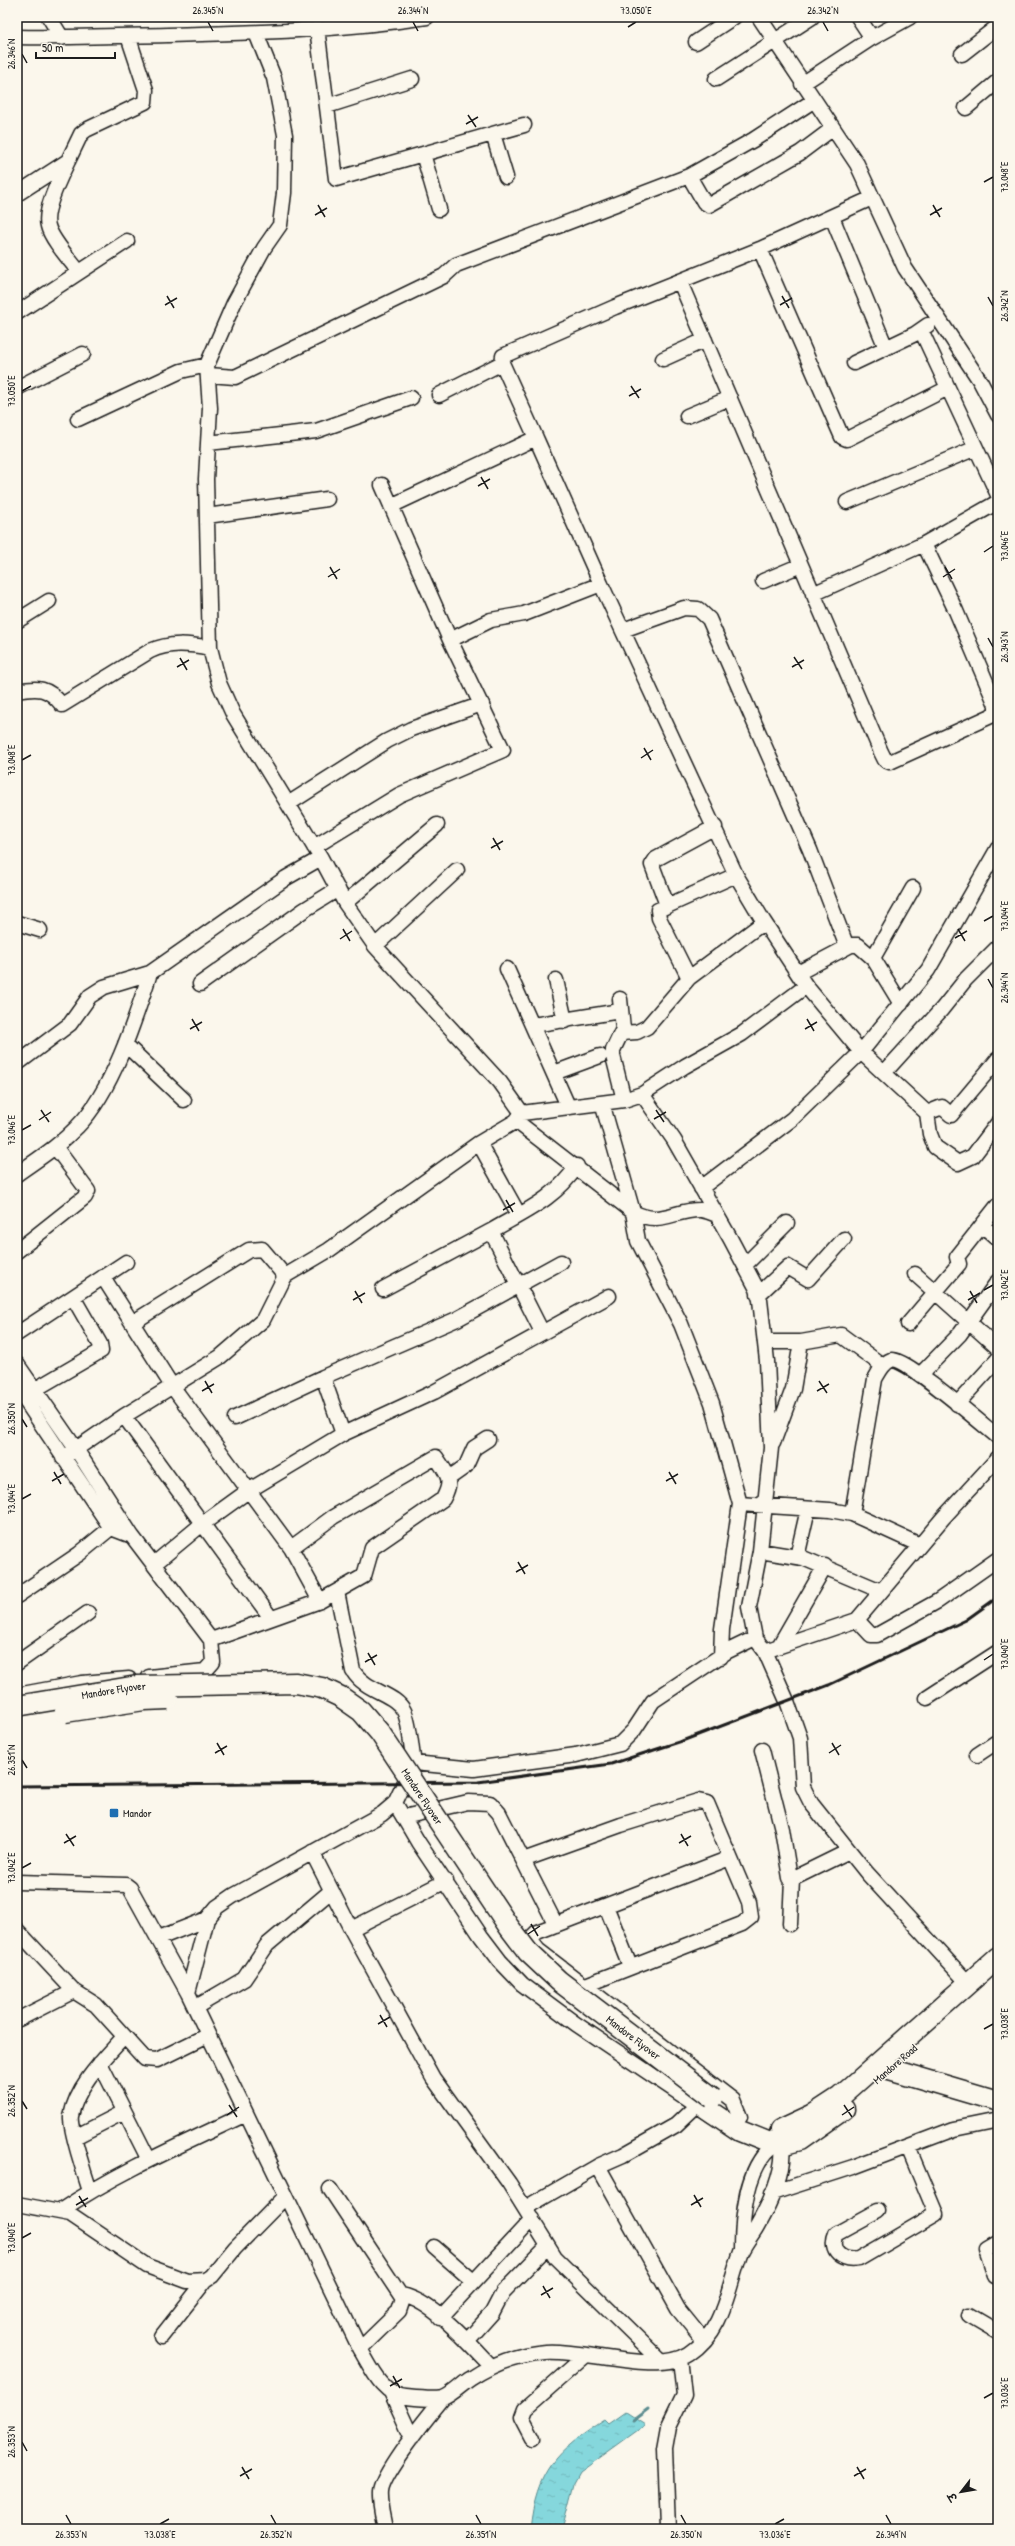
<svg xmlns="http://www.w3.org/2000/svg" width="1015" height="2546" font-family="'Patrick Hand','Playpen Sans Deva',sans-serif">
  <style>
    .water { fill: url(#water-ripples); stroke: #5b8c8f }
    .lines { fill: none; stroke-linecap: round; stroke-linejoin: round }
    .stream { stroke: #5b8c8f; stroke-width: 3 }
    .minor-casing { stroke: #1c1c1c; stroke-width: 17 }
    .highway-casing { stroke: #1c1c1c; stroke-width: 23 }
    .minor { stroke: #fbf7ec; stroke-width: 14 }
    .highway { stroke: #fbf7ec; stroke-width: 20 }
    .rail { stroke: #1c1c1c; stroke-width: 3 }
    .highway-bridge-casing { stroke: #1c1c1c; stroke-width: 23; stroke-linecap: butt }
    .highway-bridge { stroke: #fbf7ec; stroke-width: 20 }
    .ticks { fill: none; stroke: #1c1c1c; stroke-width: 1.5 }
    .poi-dot { fill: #1f6fb2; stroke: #fbf7ec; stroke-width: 1.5 }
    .labels { text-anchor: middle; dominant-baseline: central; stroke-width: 3; stroke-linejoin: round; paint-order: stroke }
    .street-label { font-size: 11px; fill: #1c1c1c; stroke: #fbf7ec }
    .poi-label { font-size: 11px; fill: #1c1c1c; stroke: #fbf7ec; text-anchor: start }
    .neatline { fill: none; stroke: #1c1c1c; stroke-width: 1.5 }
    .ticks-label { font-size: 10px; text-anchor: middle; fill: #1c1c1c }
  </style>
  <defs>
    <pattern id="water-ripples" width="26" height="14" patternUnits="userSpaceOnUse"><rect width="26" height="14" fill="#85d7dc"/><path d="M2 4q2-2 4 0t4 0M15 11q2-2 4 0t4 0" fill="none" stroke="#72b8bc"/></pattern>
  </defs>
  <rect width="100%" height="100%" fill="#fbf7ec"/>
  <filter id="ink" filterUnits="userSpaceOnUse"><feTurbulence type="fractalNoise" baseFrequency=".025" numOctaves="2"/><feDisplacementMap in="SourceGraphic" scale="8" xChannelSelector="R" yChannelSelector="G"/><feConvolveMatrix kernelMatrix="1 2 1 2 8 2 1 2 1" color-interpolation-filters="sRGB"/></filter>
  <g filter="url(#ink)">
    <path class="water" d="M 625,2412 L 645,2425 L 580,2472 L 574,2483 L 562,2529 L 530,2529 C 536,2471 556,2450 604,2420 L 608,2424 Z"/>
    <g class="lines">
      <path class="stream" d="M 632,2421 L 648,2409"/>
      <g class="minor-casing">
        <path id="minor" d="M 49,17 L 62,38
          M 759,17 L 857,164 L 905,268 L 980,381 L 998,415
          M 317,28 L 336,179 L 524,125
          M 17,37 C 68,38 118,36 168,35 C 255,33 341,30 427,17
          M 872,38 L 910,17
          M 696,42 L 734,17
          M 962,54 L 998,26
          M 716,79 L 812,17
          M 802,84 L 872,38 L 858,17
          M 327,106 L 412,79
          M 966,108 L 998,81
          M 493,134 L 506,177
          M 423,154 L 439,209
          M 68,161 C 61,176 43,210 48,226 C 51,239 70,260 79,272
          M 689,176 L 704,202 L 709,205 L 800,153 L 832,129
          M 17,194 L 68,161 L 81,134 L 86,130 L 145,102 L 146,90 L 128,36
          M 832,217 L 886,348
          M 760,249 L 842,437 L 847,439 L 948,388
          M 680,282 L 881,752 L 885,760 L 890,762 L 991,716 L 996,711 L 996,705 L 956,611 L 924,544
          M 17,313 L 127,241
          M 921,330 L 998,495
          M 663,359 L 705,340
          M 854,363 L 915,334 L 928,325
          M 209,375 L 235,377 L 444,276 L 456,265 L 689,176 L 753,140 L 813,101
          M 17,388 L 83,354
          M 439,395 L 502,363
          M 687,416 L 730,398
          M 78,419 L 181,371 L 207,365
          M 536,438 L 601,584
          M 208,443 L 316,431 L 411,398
          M 382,485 L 450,640
          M 847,502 L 976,448
          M 391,506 L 536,438 L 502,363 L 503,356 L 615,307 L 760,249 L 872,198
          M 207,516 L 327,499
          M 763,581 L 801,565
          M 813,594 L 924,544 L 998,502
          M 17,621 L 49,601
          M 623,630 L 684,608 L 698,609 L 709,619 L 810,850 L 847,947
          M 17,691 C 38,687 48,687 62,705 L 150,651 C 170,642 189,644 210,648
          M 288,804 L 387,741 L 411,729 L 482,704
          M 314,847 L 399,795 L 503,750 L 450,640 L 491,620 L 524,614 L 601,584 L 736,875 L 764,922 L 806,986 L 861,1052 L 928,970 L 998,848
          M 345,903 L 437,825
          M 667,905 L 652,865 L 656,859 L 715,827
          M 17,923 L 40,930
          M 375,946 L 457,870
          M 873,958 L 913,888
          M 507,969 L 568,1106
          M 798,973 L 851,945 L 858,945 L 873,958 L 901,1004
          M 689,978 L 659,918 L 658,910 L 736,875
          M 556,980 L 565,1021
          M 200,984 L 304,910 L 338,889
          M 620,999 L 623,1029 L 613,1050 L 613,1056 L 624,1100
          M 533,1025 L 620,1011
          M 621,1033 L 637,1032 L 647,1027 L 689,978 L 764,922
          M 125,1044 L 184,1100
          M 17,1064 L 70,1024 L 90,996 L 104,987 L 150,973 L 286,878 L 321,858
          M 554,1073 L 600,1056
          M 884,1073 L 942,1009 L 966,979 L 998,947
          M 642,1094 L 685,1066 L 742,1034 L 806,986
          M 602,1103 L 633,1212 L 638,1241 L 681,1324 L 712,1403 L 740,1504 L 722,1629 L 721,1657
          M 522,1113 L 624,1100 L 642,1094 L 674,1140 L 730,1238 L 757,1289 L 760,1300 L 767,1361 L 771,1448 L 760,1551 L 749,1607 L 755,1638 L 765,1651 L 787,1701 L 800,1738 L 803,1787 L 811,1803 L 867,1873 L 968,1983
          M 927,1113 L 942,1107 L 951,1115 L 998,1059
          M 516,1121 L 633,1212 C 661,1227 675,1209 701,1210 C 706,1211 712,1213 717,1215
          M 479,1143 L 519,1215
          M 17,1174 C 38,1159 59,1146 77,1127 C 112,1092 135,1020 150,973
          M 701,1188 L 792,1119 L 861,1052 L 927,1113 L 930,1134 L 935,1147 L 958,1163 L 973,1156 L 998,1123
          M 982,1225 L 998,1239
          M 17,1251 L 85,1197 L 88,1191 L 56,1148
          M 745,1265 L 787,1223
          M 915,1274 L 998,1348
          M 103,1277 L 172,1386 L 291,1548
          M 383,1289 L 491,1231
          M 758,1295 L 788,1267 L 808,1279 L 844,1239
          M 132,1323 L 249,1250 L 262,1249 L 285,1276
          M 908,1324 L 959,1264 L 957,1257 L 998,1205
          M 542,1332 L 491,1231 C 525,1211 555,1199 577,1166
          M 17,1334 L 126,1262
          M 766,1342 L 801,1342 L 841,1335 L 883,1366
          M 17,1364 L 76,1449 L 132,1536 L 211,1640 L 213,1662 L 205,1671 L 149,1677
          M 920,1375 L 960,1334 L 998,1281
          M 17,1388 L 111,1528 L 132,1536
          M 34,1390 L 101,1351 L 100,1344 L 73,1297
          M 957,1404 L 998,1359
          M 124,1416 L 271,1618
          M 235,1418 L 323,1377
          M 343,1434 L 323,1377 L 457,1319 L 561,1262
          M 773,1443 L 793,1389 L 801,1342
          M 63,1458 L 124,1416 L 220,1357 L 263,1320 L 285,1276 L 329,1250 L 479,1143 L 516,1121 L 522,1113 L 500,1082 L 375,946 L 345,903 L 321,858 L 233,714 L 219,683 L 210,648 L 206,479 L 210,408 L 207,365 L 234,303 L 264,248 L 280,225 L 284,193 L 285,135 L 274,78 L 256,33
          M 449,1478 L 466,1466 L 474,1448 L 488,1439
          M 740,1504 L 830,1510 L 852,1514 L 920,1545
          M 852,1514 L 875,1379 C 879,1372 883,1363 891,1360 C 904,1356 983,1425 998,1437
          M 760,1551 L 803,1558 L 881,1591
          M 797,1557 L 808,1509
          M 154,1564 L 201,1525 L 248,1491 L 343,1434 L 434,1392 L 609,1296
          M 337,1592 L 353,1671 C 366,1692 395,1693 404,1711 C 410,1723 411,1748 414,1763
          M 17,1596 L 79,1554 L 118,1522
          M 857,1620 L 871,1635 L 877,1635 L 938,1601 L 998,1559
          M 755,1638 L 728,1651 L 653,1701 L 634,1730 L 620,1744 L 576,1755 L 474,1769 L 414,1763 L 395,1803 L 382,1814 L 233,1896 L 217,1907 L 207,1919 L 188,1993 L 360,2349 C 371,2367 382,2395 406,2397 C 416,2398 433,2400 443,2398 C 452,2395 462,2384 470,2379 C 494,2363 517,2354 546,2352 C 584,2349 656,2375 689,2354 C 725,2330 727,2289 741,2252 C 745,2243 752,2235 757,2226 C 769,2205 785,2171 782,2147
          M 211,1640 L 320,1601 L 364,1576 L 372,1548 L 443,1499 C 454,1479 447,1474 436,1457 L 333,1517 L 291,1548 L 320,1601
          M 779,1646 L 825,1566
          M 765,1651 L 857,1620 L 943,1518 L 998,1458
          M 17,1663 L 88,1613
          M 17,1695 L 82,1683 L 129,1679
          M 927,1698 L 998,1652
          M 762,1750 L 782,1829 L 790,1878 L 796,1877 L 849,1851
          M 977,1755 L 998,1741
          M 395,1803 L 418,1842 L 481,1936 L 500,1961 L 522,1984 L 576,2024 L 713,2116
          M 404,1817 L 468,1802 L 490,1803 L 499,1813 L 556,1925
          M 312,1852 L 351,1929 L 433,2078 L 509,2183 L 555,2257 L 661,2361
          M 730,1858 L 537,1932 L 532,1937 L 532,1942 L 538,1950 L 733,2100 L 740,2117
          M 523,1860 L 621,1825 L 698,1801 L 707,1803 L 749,1902 L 751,1917 L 742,1924 L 583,1986
          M 17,1882 L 126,1885 L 130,1888 L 188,1993
          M 606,1906 L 630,1966
          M 790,1924 L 792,1879
          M 351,1929 L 446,1881
          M 17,1930 L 74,1991 L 96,2005 L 145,2059 L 157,2060 L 208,2035
          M 159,1938 L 207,1919
          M 196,2007 L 244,1979 L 267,1945 L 331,1891
          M 19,2019 L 74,1991
          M 100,2063 L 149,2160
          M 75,2137 L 124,2112
          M 598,2166 L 678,2309 L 704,2341
          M 330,2189 L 403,2299 L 399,2311 L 360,2349
          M 90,2191 C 86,2179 69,2126 71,2116 C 77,2085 103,2060 123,2038
          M 772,2193 L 853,2167 L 954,2129 L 998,2120
          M 17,2204 L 70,2214 L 147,2266 L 187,2281 L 206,2280 L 212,2276 L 235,2248 L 286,2196
          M 525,2208 L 598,2166 L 623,2155 L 676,2125 L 696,2106
          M 60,2211 C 118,2172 183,2144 246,2114
          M 878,2211 L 836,2234 C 828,2252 843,2262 859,2259 L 936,2214 L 908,2147
          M 434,2247 L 473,2281
          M 742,2250 C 742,2218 745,2168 773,2146
          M 995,2276 L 986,2250 L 998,2243
          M 402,2295 C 432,2301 469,2343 491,2366
          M 969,2315 L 998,2332
          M 440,2318 L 532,2219
          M 161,2337 L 206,2280
          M 467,2341 L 492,2313 L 503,2292 L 548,2246
          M 391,2392 L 412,2438
          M 533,2438 L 522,2417 L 525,2409 L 585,2356
          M 385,2529 C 383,2517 379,2504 380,2492 C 382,2473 429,2415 443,2398
          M 668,2529 L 665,2448 L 669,2426 L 684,2395 L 680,2359"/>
      </g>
      <g class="highway-casing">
        <path id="highway" d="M 880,2063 L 889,2069 L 998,2101
          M 706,2108 L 740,2131 L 770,2143
          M 781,2130 L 811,2116 L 840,2097 L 998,1957
          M 785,2144 L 800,2140 L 844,2109"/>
      </g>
      <use href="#minor" class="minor"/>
      <use href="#highway" class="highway"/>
      <path class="rail" d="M 17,1786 L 478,1782 L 611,1764 L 682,1741 L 829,1685 L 966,1620 L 998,1597"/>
      <g class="highway-bridge-casing">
        <g id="highway-bridge">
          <path id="s1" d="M 17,1706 L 137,1686 L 296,1683 L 322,1688 L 341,1697 L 361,1711 L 380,1733 L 509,1927 L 528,1952 L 559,1981 L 713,2098"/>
          <path d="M 65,1712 L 144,1700 L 168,1699"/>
        </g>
      </g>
      <use href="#highway-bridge" class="highway-bridge"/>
    </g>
  </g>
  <path class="ticks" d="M 208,22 L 213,31M 413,22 L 418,31M 823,22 L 828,31M 628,27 L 636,22M 22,54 L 27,63M 468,115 L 476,127M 466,124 L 478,117M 984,182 L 993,177M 318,205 L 325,217M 933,205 L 940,217M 315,215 L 327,208M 930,215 L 942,208M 167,296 L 174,308M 782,296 L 789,308M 988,297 L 993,306M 165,305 L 177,298M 780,305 L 792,298M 631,386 L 639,398M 22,391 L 31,386M 629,396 L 641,389M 481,477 L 488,489M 478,486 L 490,479M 984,552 L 993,546M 330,567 L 337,579M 945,567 L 952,579M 328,577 L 340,569M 943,577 L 955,569M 988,638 L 993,647M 794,657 L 802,669M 180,658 L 187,670M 177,667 L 189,660M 792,667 L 804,660M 644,748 L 651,760M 641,758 L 653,750M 22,760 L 31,755M 493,838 L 500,850M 491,848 L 503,841M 984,921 L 993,916M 343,929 L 350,941M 958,929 L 965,941M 955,938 L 967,931M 340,939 L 352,931M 988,979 L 993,988M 192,1019 L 199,1031M 807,1019 L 814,1031M 190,1029 L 202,1022M 805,1029 L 817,1022M 41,1110 L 49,1122M 656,1110 L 664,1122M 654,1119 L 666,1112M 39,1120 L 51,1112M 22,1130 L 31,1125M 506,1200 L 513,1212M 503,1210 L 515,1203M 984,1290 L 993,1285M 355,1291 L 362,1303M 970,1291 L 977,1303M 353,1300 L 365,1293M 968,1300 L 980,1293M 205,1381 L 212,1393M 819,1381 L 827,1393M 202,1391 L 214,1384M 817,1391 L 829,1384M 22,1419 L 27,1427M 54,1472 L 61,1484M 669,1472 L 676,1484M 52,1481 L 64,1474M 666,1481 L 678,1474M 22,1499 L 31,1494M 518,1562 L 525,1574M 516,1572 L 528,1565M 368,1653 L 375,1665M 984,1660 L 993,1654M 365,1662 L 377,1655M 217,1743 L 224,1755M 832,1743 L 839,1755M 215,1753 L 227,1746M 829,1753 L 841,1745M 22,1760 L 27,1768M 66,1834 L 74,1846M 681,1834 L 688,1846M 64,1843 L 76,1836M 679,1843 L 691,1836M 22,1868 L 31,1863M 531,1924 L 538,1936M 528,1934 L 540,1926M 380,2015 L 387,2027M 378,2024 L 390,2017M 984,2029 L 993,2024M 22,2101 L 27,2109M 229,2105 L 237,2117M 844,2105 L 852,2117M 227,2115 L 239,2107M 842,2115 L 854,2107M 694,2195 L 701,2207M 79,2196 L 86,2207M 76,2205 L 88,2198M 691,2205 L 703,2198M 22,2238 L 31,2233M 543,2286 L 550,2298M 541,2295 L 553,2288M 393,2376 L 400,2388M 390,2386 L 402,2379M 984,2398 L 993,2393M 22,2442 L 27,2451M 242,2467 L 249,2479M 857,2467 L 864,2479M 240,2476 L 252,2469M 854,2476 L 866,2469M 66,2515 L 71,2524M 271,2515 L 276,2524M 476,2515 L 481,2524M 681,2515 L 686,2524M 886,2515 L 891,2524M 160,2524 L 169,2519M 775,2524 L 784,2519"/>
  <rect class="poi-dot" x="109" y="1808" width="10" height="10" rx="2"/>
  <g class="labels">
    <g class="street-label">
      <text stroke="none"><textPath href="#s1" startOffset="98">Mandore Flyover</textPath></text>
      <text stroke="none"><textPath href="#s1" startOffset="458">Mandore Flyover</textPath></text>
      <text stroke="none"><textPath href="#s1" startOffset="782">Mandore Flyover</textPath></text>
      <text transform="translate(895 2064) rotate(-41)">Mandore Road</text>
    </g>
    <g class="poi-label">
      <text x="123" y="1813">Mandor</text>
    </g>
  </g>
  <rect width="1015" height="2546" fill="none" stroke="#fbf7ec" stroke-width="44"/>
  <g transform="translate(961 2492) rotate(239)" stroke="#fbf7ec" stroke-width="3" paint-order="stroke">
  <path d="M0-3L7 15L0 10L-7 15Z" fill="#1c1c1c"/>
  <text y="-6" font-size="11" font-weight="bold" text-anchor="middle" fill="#1c1c1c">उ</text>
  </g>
  <path d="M36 52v6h79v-6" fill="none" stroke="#1c1c1c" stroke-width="2"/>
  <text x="42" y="52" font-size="12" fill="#1c1c1c" stroke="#fbf7ec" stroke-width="3" paint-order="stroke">50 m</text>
  <rect x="22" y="22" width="971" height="2502" class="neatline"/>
  <g class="ticks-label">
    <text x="208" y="14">26.345°N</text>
    <text x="413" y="14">26.344°N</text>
    <text x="636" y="14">73.050°E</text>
    <text x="823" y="14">26.342°N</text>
    <text transform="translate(11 54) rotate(-90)" y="4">26.346°N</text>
    <text transform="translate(1004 177) rotate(-90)" y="4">73.048°E</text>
    <text transform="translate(1004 306) rotate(-90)" y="4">26.342°N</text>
    <text transform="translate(11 391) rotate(-90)" y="4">73.050°E</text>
    <text transform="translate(1004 546) rotate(-90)" y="4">73.046°E</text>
    <text transform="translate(1004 647) rotate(-90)" y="4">26.343°N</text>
    <text transform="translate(11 760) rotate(-90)" y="4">73.048°E</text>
    <text transform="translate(1004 916) rotate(-90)" y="4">73.044°E</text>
    <text transform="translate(1004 988) rotate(-90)" y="4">26.344°N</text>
    <text transform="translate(11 1130) rotate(-90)" y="4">73.046°E</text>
    <text transform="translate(1004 1285) rotate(-90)" y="4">73.042°E</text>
    <text transform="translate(11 1419) rotate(-90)" y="4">26.350°N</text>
    <text transform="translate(11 1499) rotate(-90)" y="4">73.044°E</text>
    <text transform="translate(1004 1654) rotate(-90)" y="4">73.040°E</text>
    <text transform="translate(11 1760) rotate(-90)" y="4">26.351°N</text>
    <text transform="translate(11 1868) rotate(-90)" y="4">73.042°E</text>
    <text transform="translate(1004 2024) rotate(-90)" y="4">73.038°E</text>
    <text transform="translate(11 2101) rotate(-90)" y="4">26.352°N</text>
    <text transform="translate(11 2238) rotate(-90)" y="4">73.040°E</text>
    <text transform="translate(1004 2393) rotate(-90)" y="4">73.036°E</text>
    <text transform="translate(11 2442) rotate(-90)" y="4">26.353°N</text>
    <text x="71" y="2538">26.353°N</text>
    <text x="160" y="2538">73.038°E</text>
    <text x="276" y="2538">26.352°N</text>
    <text x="481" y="2538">26.351°N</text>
    <text x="686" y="2538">26.350°N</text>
    <text x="775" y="2538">73.036°E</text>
    <text x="891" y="2538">26.349°N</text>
  </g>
</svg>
